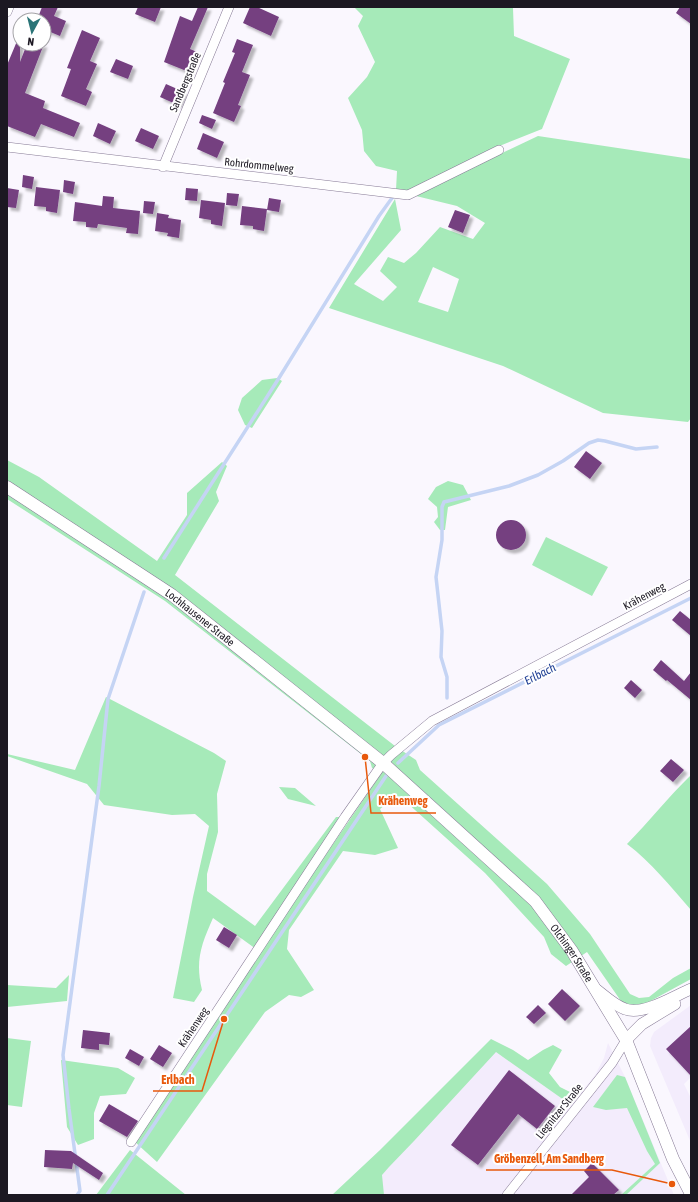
<svg xmlns="http://www.w3.org/2000/svg" width="698" height="1202" font-family="'Asap Condensed',sans-serif">
  <style>
    .built { fill: #f3ecfc }
    .green { fill: #a6eab9; fill-rule: evenodd }
    .lines { fill: none; stroke-linecap: round; stroke-linejoin: round }
    .stream { stroke: #c5d4f4; stroke-width: 3.5 }
    .building { fill: #753f80; filter: url(#shadow) }
    .minor-casing { stroke: #877b96; stroke-width: 10 }
    .tertiary-casing { stroke: #877b96; stroke-width: 12 }
    .secondary-casing { stroke: #877b96; stroke-width: 13 }
    .minor { stroke: #fff; stroke-width: 9 }
    .tertiary { stroke: #fff; stroke-width: 11 }
    .secondary { stroke: #fff; stroke-width: 12 }
    .labels { text-anchor: middle; dominant-baseline: central; stroke-width: 4; stroke-linejoin: round; paint-order: stroke }
    .street-label { font-size: 11px; fill: #1c1822; stroke: #fff }
    .water-label { font-size: 12px; font-style: italic; fill: #1c3c93; stroke: #fff }
    .leader { fill: none; stroke: #e8590c; stroke-width: 1.5 }
    .callout-dot { fill: #e8590c; stroke: #fff; stroke-width: 1.5 }
    .callout-label { font-size: 12px; text-anchor: middle; font-weight: bold; fill: #e8590c; stroke: #fff; stroke-width: 4; stroke-linejoin: round; paint-order: stroke }
  </style>
  <defs>
    <filter id="shadow"><feDropShadow dx="3.5" dy="3.5" stdDeviation="1" flood-color="#0004"/></filter>
  </defs>
  <rect width="100%" height="100%" fill="#faf7fe"/>
  <path class="built" d="M 691,1005 L 691,1077 L 684,1084 L 691,1098 L 691,1143 L 650,1046 L 651,1038 L 654,1032 Z
    M 489,1042 L 571,1105 L 595,1075 L 604,1058 L 608,1043 L 625,1077 L 674,1195 L 347,1195 Z"/>
  <path class="green" d="M 354,7 L 515,7 L 513,8 L 514,36 L 570,59 L 542,129 L 492,149 L 405,192 L 396,190 L 397,171 L 376,166 L 364,151 L 362,130 L 348,98 L 367,77 L 375,62 L 358,26 L 363,16 Z
    M 538,136 L 691,159 L 691,418 L 688,422 L 603,413 L 503,366 L 329,308 L 395,199 L 401,230 L 354,284 L 383,301 L 397,287 L 380,271 L 388,257 L 404,263 L 416,253 L 440,227 L 473,239 L 485,223 L 457,206 L 416,196 L 427,189 ZM 433,267 L 459,279 L 448,312 L 418,302 Z
    M 277,378 L 282,381 L 252,428 L 245,425 L 238,410 L 242,398 L 262,380 Z
    M 7,460 L 39,477 L 157,561 L 187,515 L 187,493 L 222,462 L 227,466 L 216,492 L 219,501 L 175,575 L 395,746 L 416,760 L 420,770 L 547,884 L 590,934 L 630,994 L 639,998 L 649,997 L 673,978 L 691,968 L 691,979 L 645,1004 L 639,1005 L 623,1004 L 587,952 L 566,966 L 551,954 L 544,937 L 485,873 L 405,801 L 389,802 L 380,809 L 398,848 L 375,855 L 343,851 L 289,930 L 287,949 L 314,990 L 301,997 L 289,995 L 265,1012 L 157,1162 L 135,1142 L 260,952 L 213,918 C 201,945 195,961 202,990 L 194,1002 L 173,998 L 193,897 L 209,826 L 195,814 L 172,815 L 104,805 L 87,784 L 7,756 L 7,754 L 75,770 L 106,697 L 214,753 L 226,761 L 217,794 L 218,832 L 207,874 L 207,891 L 255,926 L 336,817 L 345,817 L 279,923 L 381,774 L 372,768 L 370,761 L 165,601 L 7,499 Z
    M 448,481 L 463,485 L 471,500 L 448,507 L 445,530 L 440,530 L 434,522 L 438,517 L 437,507 L 428,499 L 436,487 Z
    M 546,537 L 608,567 L 592,596 L 532,565 Z
    M 691,775 L 691,910 C 671,887 651,862 627,844 C 649,822 668,797 691,775 Z
    M 279,787 L 295,788 L 316,806 L 288,799 Z
    M 69,975 L 67,1001 L 7,1007 L 7,985 L 56,988 Z
    M 7,1038 L 31,1041 L 22,1107 L 7,1105 Z
    M 491,1039 L 513,1050 L 528,1060 L 543,1050 L 553,1045 L 562,1050 L 549,1073 L 560,1087 L 570,1092 L 571,1105 L 496,1052 L 414,1141 L 389,1167 L 382,1175 L 384,1195 L 332,1195 L 380,1150 Z
    M 61,1060 L 118,1068 L 135,1078 L 126,1094 L 100,1096 L 94,1113 L 94,1139 L 78,1145 L 67,1127 Z
    M 617,1075 L 625,1077 L 660,1163 L 626,1195 L 621,1195 L 655,1164 L 647,1151 L 627,1108 L 606,1110 L 593,1107 Z
    M 130,1150 L 186,1195 L 96,1195 Z"/>
  <g class="lines">
    <path class="stream" d="M 164,558 L 279,378 L 379,216 L 392,198
      M 447,698 L 447,677 L 441,657 L 442,631 L 436,577 L 442,540 L 442,507 L 444,502 L 509,486 L 538,475 L 563,461 L 589,443 L 598,440 L 605,441 L 636,449 L 657,447
      M 398,763 L 439,725 L 691,598
      M 77,1195 L 80,1191 L 69,1109 L 63,1055 L 99,786 L 108,699 L 144,592
      M 107,1195 L 386,776"/>
  </g>
  <path class="building" d="M 42,7 L 58,7 L 54,16 L 66,21 L 60,36 L 48,31 L 44,39 L 44,20 L 37,20 Z
    M 138,7 L 161,7 L 155,22 L 135,14 Z
    M 198,7 L 208,7 L 190,49 L 197,52 L 189,72 L 164,62 L 180,16 L 192,21 Z
    M 250,7 L 257,7 L 279,17 L 271,36 L 243,23 Z
    M 680,7 L 691,7 L 691,24 L 676,13 Z
    M 82,30 L 100,38 L 90,61 L 97,64 L 86,89 L 92,92 L 86,106 L 61,96 L 71,69 L 67,68 Z
    M 20,34 L 20,62 L 27,44 L 44,44 L 25,93 L 45,101 L 43,108 L 80,123 L 74,137 L 41,124 L 35,137 L 7,126 L 7,65 Z
    M 237,39 L 253,45 L 242,72 L 250,75 L 238,105 L 241,106 L 234,122 L 213,113 L 225,83 L 223,82 L 235,53 L 232,52 Z
    M 116,59 L 133,66 L 128,79 L 110,72 Z
    M 166,84 L 184,92 L 178,105 L 160,97 Z
    M 202,115 L 216,120 L 212,129 L 199,123 Z
    M 98,123 L 116,131 L 110,144 L 93,136 Z
    M 141,128 L 159,136 L 153,149 L 135,141 Z
    M 203,133 L 224,142 L 217,158 L 197,149 Z
    M 23,175 L 34,177 L 32,189 L 22,187 Z
    M 64,180 L 75,182 L 73,194 L 63,192 Z
    M 36,187 L 60,190 L 57,213 L 46,211 L 46,207 L 34,206 Z
    M 7,188 L 19,190 L 16,208 L 7,207 Z
    M 186,188 L 198,189 L 197,201 L 185,200 Z
    M 227,193 L 239,194 L 237,206 L 226,205 Z
    M 103,196 L 114,197 L 113,208 L 140,211 L 138,234 L 126,233 L 127,228 L 98,224 L 97,228 L 86,227 L 86,222 L 73,221 L 75,202 L 102,206 Z
    M 269,198 L 281,200 L 279,212 L 267,210 Z
    M 201,200 L 225,203 L 222,226 L 211,224 L 211,220 L 199,218 Z
    M 144,201 L 155,202 L 153,214 L 143,213 Z
    M 242,206 L 267,209 L 264,231 L 253,229 L 253,226 L 240,225 Z
    M 455,210 L 470,215 L 463,233 L 448,227 Z
    M 157,213 L 169,215 L 168,218 L 181,220 L 179,238 L 167,236 L 168,233 L 155,231 Z
    M 586,451 L 602,463 L 590,479 L 574,467 Z
    M496 535a15 15 0 1 1 30 0a15 15 0 1 1-30 0Z
    M 680,611 L 691,620 L 691,636 L 672,620 Z
    M 661,660 L 684,681 L 691,672 L 691,700 L 667,680 L 666,681 L 653,670 Z
    M 631,680 L 642,690 L 635,698 L 624,688 Z
    M 671,759 L 684,770 L 673,782 L 660,771 Z
    M 224,927 L 237,935 L 229,948 L 216,940 Z
    M 562,989 L 580,1006 L 565,1021 L 548,1004 Z
    M 538,1005 L 546,1013 L 534,1024 L 526,1017 Z
    M 691,1026 L 691,1076 L 666,1049 Z
    M 83,1030 L 110,1033 L 109,1045 L 99,1044 L 99,1050 L 81,1048 Z
    M 159,1045 L 172,1053 L 163,1067 L 150,1059 Z
    M 130,1049 L 144,1057 L 139,1066 L 125,1058 Z
    M 509,1070 L 555,1106 L 537,1129 L 518,1114 L 478,1165 L 451,1145 Z
    M 109,1104 L 138,1121 L 127,1137 L 99,1121 Z
    M 45,1150 L 71,1151 L 103,1173 L 99,1180 L 73,1163 L 72,1169 L 44,1167 Z
    M 592,1163 L 619,1190 L 613,1195 L 571,1195 L 589,1177 L 584,1171 Z"/>
  <g class="lines">
    <g class="minor-casing">
      <path id="minor" d="M 7,12 L 9,7
        M 7,147 L 408,195 L 499,150
        M 163,167 L 229,7
        M 131,1142 L 345,817 L 383,763 L 391,755 L 432,721 L 691,584
        M 507,1195 L 612,1063 L 626,1040"/>
    </g>
    <g class="tertiary-casing">
      <path id="tertiary" d="M 597,990 C 606,997 614,1005 625,1009 C 643,1016 674,996 691,989
        M 626,1040 L 642,1024 L 675,1004"/>
    </g>
    <g class="secondary-casing">
      <g id="secondary">
        <path id="s1" d="M 7,487 L 172,595 L 383,763 L 535,901 L 572,951 L 626,1040 L 673,1159 L 691,1194"/>
      </g>
    </g>
    <use href="#minor" class="minor"/>
    <use href="#tertiary" class="tertiary"/>
    <use href="#secondary" class="secondary"/>
  </g>
  <g class="labels">
    <g class="street-label">
      <text transform="translate(185 82) rotate(-67)">Sandbergstraße</text>
      <text transform="translate(259 165) rotate(6)">Rohrdommelweg</text>
      <text transform="translate(644 596) rotate(-28)">Krähenweg</text>
      <text stroke="none"><textPath href="#s1" startOffset="233">Lochhausener Straße</textPath></text>
      <text stroke="none"><textPath href="#s1" startOffset="736">Olchinger Straße</textPath></text>
      <text transform="translate(193 1027) rotate(-56)">Krähenweg</text>
      <text transform="translate(559 1111) rotate(-51)">Liegnitzer Straße</text>
    </g>
    <g class="water-label">
      <text transform="translate(540 674) rotate(-27)">Erlbach</text>
    </g>
  </g>
  <path class="leader" d="M365 757L371 813H436M224 1019L202 1091H153M672 1184L612 1170H486"/>
  <g class="callout-dot">
    <circle cx="365" cy="757" r="4"/>
    <circle cx="224" cy="1019" r="4"/>
    <circle cx="672" cy="1184" r="4"/>
  </g>
  <g class="callout-label">
    <text x="403" y="805">Krähenweg</text>
    <text x="178" y="1084">Erlbach</text>
    <text x="549" y="1163">Gröbenzell, Am Sandberg</text>
  </g>
  <rect width="698" height="1202" fill="none" stroke="#1c1822" stroke-width="16"/>
  <g transform="translate(32 32) rotate(187)"><circle r="19" fill="#ffffff" stroke="#a4a3a7"/>
  <path d="M0-3L7 15L0 10L-7 15Z" fill="#2a7477"/>
  <text y="-6" font-size="11" font-weight="bold" text-anchor="middle" fill="#1c1822">N</text>
  </g>
</svg>
